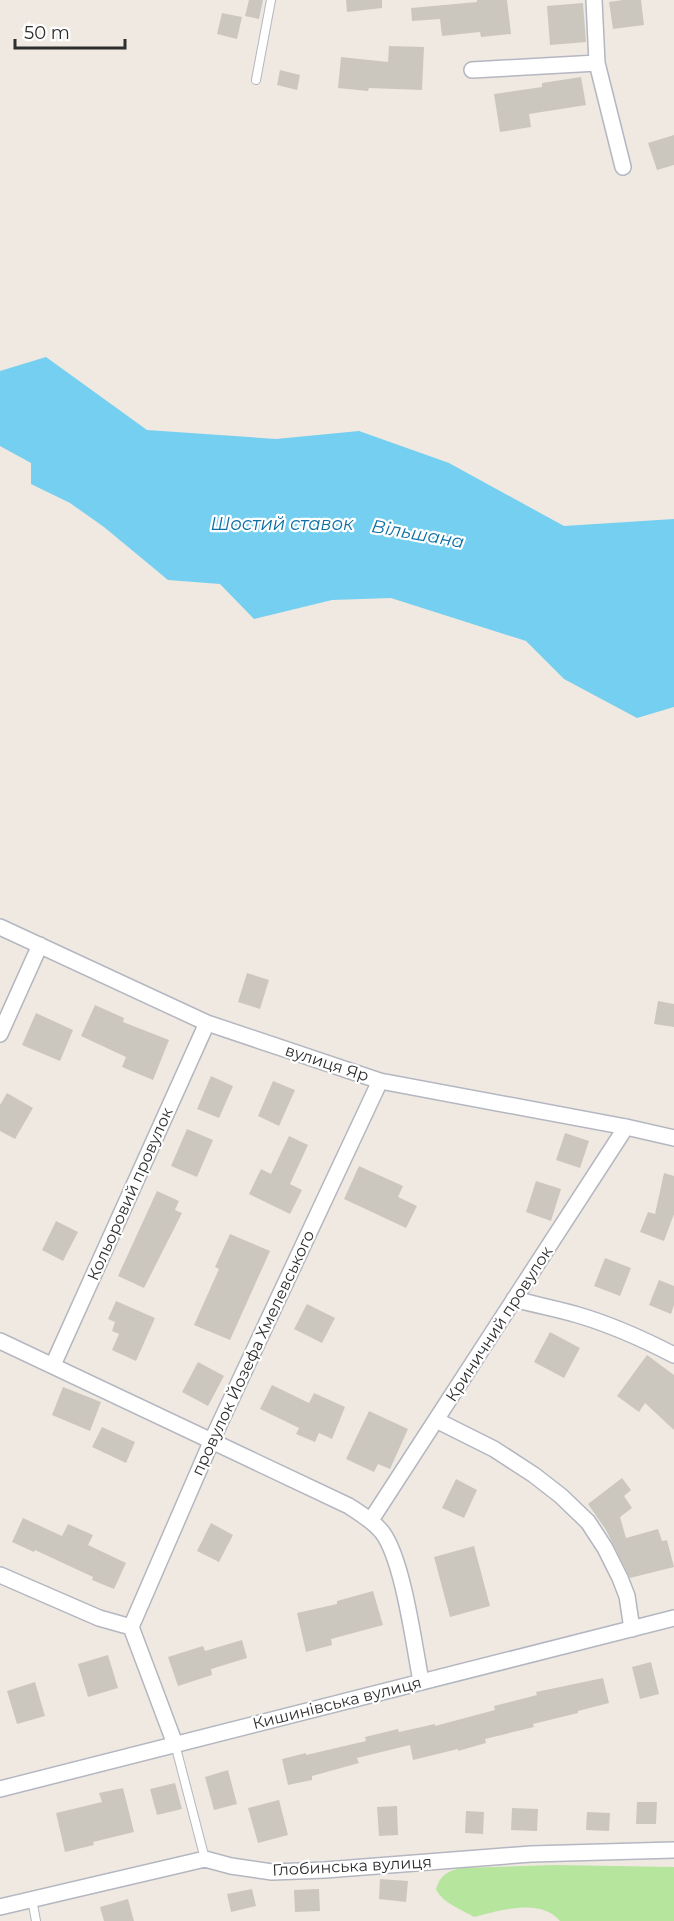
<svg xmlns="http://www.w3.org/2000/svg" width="674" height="1921" font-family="Montserrat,sans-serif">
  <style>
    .green { fill: #b6e59e }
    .water { fill: #75cff0 }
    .building { fill: #cbc7bf }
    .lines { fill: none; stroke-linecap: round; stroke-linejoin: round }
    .service-casing { stroke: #b4b7c1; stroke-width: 10 }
    .minor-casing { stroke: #b4b7c1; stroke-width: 18 }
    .service { stroke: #fff; stroke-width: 8 }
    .minor { stroke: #fff; stroke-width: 15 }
    .labels { text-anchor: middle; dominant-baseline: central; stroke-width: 4.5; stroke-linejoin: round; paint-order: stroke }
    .street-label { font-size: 16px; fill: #2e2e2e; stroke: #fff }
    .water-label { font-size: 18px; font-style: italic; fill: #0d6fa3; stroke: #fff }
  </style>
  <rect width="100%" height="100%" fill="#efe9e1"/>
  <path class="green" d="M 554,1865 L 674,1867 L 674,1921 L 560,1921 C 540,1897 499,1911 474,1917 C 461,1909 442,1903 436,1889 C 440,1875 448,1871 461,1868 Z"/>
  <path class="water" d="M 46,357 L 147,430 L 276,439 L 359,431 L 449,463 L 564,526 L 674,519 L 674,707 L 637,718 L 564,679 L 526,641 L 391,598 L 332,600 L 254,619 L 220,584 L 168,580 L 104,527 L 70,503 L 31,484 L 31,463 L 0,446 L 0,371 Z"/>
  <path class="building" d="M 249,0 L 263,0 L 259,19 L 245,16 Z
    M 346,0 L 382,0 L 382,8 L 347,12 Z
    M 477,0 L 507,0 L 511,34 L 481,37 L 480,32 L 442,36 L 440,19 L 412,21 L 411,8 L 477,2 Z
    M 623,0 L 641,0 L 644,25 L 613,29 L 609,2 Z
    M 583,3 L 586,42 L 550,45 L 547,6 Z
    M 222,13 L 242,17 L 237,39 L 217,34 Z
    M 389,46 L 424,47 L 422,90 L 369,88 L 368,91 L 338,88 L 341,57 L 388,62 Z
    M 280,70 L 300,75 L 297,90 L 277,85 Z
    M 581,77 L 586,105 L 529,114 L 531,127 L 500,132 L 494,94 L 542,87 L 542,83 Z
    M 674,135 L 674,165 L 657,170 L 648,143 Z
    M 247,973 L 269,980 L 260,1009 L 238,1002 Z
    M 658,1001 L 674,1004 L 674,1027 L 654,1024 Z
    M 95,1005 L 124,1018 L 123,1022 L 169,1040 L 153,1080 L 122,1067 L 126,1057 L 81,1036 Z
    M 36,1013 L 73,1030 L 60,1061 L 22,1045 Z
    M 211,1076 L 233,1086 L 219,1118 L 197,1109 Z
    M 273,1081 L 295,1090 L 279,1126 L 258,1116 Z
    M 7,1093 L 33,1108 L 15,1139 L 0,1131 L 0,1105 Z
    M 187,1129 L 213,1140 L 197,1177 L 171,1166 Z
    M 565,1133 L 589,1141 L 580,1168 L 556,1160 Z
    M 289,1136 L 308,1145 L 290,1184 L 302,1190 L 290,1214 L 249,1194 L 261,1169 L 271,1174 Z
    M 359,1166 L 403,1186 L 398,1197 L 417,1206 L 406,1228 L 344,1199 Z
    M 664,1173 L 674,1176 L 674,1214 L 664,1241 L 640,1232 L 648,1212 L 655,1214 Z
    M 536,1181 L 561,1189 L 551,1221 L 526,1212 Z
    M 157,1191 L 179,1201 L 175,1210 L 182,1213 L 144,1288 L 118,1276 Z
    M 56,1221 L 78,1232 L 63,1261 L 42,1250 Z
    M 230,1234 L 270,1251 L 230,1340 L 194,1325 L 219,1269 L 215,1267 Z
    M 605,1258 L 631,1268 L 620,1296 L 594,1286 Z
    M 659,1280 L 674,1286 L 674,1305 L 671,1314 L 649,1305 Z
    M 116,1301 L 155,1318 L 136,1361 L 112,1350 L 119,1334 L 112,1331 L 115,1322 L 108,1319 Z
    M 307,1304 L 335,1318 L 322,1343 L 294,1329 Z
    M 550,1332 L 580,1348 L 564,1378 L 534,1362 Z
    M 647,1355 L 674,1375 L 674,1430 L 645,1403 L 639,1412 L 617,1396 Z
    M 198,1362 L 224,1376 L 208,1406 L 182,1392 Z
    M 272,1385 L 309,1403 L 314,1393 L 345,1407 L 332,1439 L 319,1433 L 315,1442 L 296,1434 L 299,1428 L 260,1409 Z
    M 63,1387 L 101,1402 L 90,1431 L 52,1415 Z
    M 369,1411 L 408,1429 L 390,1469 L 378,1464 L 374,1472 L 346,1459 Z
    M 102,1427 L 135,1442 L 126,1463 L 92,1447 Z
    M 622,1478 L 631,1490 L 624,1496 L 632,1508 L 620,1517 L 626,1538 L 658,1529 L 662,1541 L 667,1540 L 674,1567 L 630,1578 L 606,1530 L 588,1504 Z
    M 456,1479 L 477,1490 L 464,1518 L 442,1508 Z
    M 23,1518 L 62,1536 L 68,1524 L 93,1535 L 88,1545 L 126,1563 L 114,1589 L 92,1580 L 93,1577 L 35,1550 L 34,1552 L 12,1542 Z
    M 211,1523 L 233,1535 L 219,1562 L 197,1551 Z
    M 474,1546 L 490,1606 L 450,1617 L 434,1557 Z
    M 373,1591 L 383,1625 L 331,1639 L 332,1645 L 306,1652 L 297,1613 L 337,1604 L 337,1601 Z
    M 242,1640 L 247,1658 L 211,1669 L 212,1675 L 178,1686 L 168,1657 L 203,1646 L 205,1651 Z
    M 108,1655 L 118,1688 L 88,1697 L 78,1664 Z
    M 651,1662 L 659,1694 L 640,1699 L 632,1667 Z
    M 603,1678 L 609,1703 L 578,1711 L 578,1713 L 533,1724 L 534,1727 L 485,1739 L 486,1743 L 458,1751 L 458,1749 L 413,1760 L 410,1745 L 357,1758 L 359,1763 L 312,1776 L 312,1780 L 288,1785 L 282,1759 L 306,1753 L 306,1755 L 366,1741 L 365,1737 L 398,1729 L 399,1732 L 435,1724 L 435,1726 L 495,1710 L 494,1706 L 537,1695 L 536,1692 Z
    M 35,1682 L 45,1716 L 17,1724 L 7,1691 Z
    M 228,1770 L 237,1804 L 214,1810 L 205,1777 Z
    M 175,1783 L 182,1809 L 157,1815 L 150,1789 Z
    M 123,1788 L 134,1832 L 93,1842 L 94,1845 L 65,1852 L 56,1813 L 102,1802 L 99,1793 Z
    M 279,1800 L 288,1835 L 258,1843 L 248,1808 Z
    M 637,1802 L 657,1802 L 656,1824 L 636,1824 Z
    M 397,1806 L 398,1835 L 379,1836 L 377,1807 Z
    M 512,1808 L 538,1809 L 537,1831 L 511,1830 Z
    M 466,1811 L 484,1812 L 483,1834 L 465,1833 Z
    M 587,1812 L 610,1813 L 609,1831 L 586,1830 Z
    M 380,1879 L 408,1881 L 406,1902 L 379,1899 Z
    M 252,1889 L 256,1906 L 231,1912 L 227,1894 Z
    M 319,1889 L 320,1911 L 295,1912 L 294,1890 Z
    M 128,1899 L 134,1921 L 104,1921 L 100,1907 Z"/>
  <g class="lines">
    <g class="service-casing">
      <path id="service" d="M 256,80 L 271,0
        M 175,1744 L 205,1859
        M 32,1899 L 36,1921"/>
    </g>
    <g class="minor-casing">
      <path id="minor" d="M 594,0 L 597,63 L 623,167
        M 472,70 L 597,63
        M 0,927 L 207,1023 L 380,1081 L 626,1127 L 674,1138
        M 0,1034 L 40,945
        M 514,1299 C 536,1305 558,1309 578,1315 C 612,1325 643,1339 674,1355
        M 0,1341 L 349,1506 C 361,1514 373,1521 382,1532 C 403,1559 414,1645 421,1681
        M 53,1365 L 207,1023
        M 436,1420 L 494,1449 L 534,1475 L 561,1496 L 588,1522 L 605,1548 L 620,1578 L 627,1596 L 632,1629
        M 371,1520 L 626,1127
        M 0,1575 L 99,1618 L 131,1627 L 175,1744
        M 131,1627 L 212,1440 L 380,1081
        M 0,1789 L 674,1618
        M 0,1907 L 205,1859 L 231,1866 L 272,1872 L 325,1870 L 531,1854 L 674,1850"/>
    </g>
    <use href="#service" class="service"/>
    <use href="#minor" class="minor"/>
  </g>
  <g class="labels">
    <g class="street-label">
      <text transform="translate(327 1063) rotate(18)">вулиця Яр</text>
      <text transform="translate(130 1194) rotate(-66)">Кольоровий провулок</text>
      <text transform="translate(499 1324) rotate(-57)">Криничний провулок</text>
      <text transform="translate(253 1353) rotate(-65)">провулок Йозефа Хмелевського</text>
      <text transform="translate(337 1703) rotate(-14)">Кишинівська вулиця</text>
      <text transform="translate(352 1866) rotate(-3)">Глобинська вулиця</text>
    </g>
    <g class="water-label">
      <text x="282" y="524">Шостий ставок</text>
      <text transform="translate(418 534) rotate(10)">Вільшана</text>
    </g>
  </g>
  <path d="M15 39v9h110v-9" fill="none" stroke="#2e2e2e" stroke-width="3"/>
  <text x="24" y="39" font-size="18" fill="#2e2e2e" stroke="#ffffff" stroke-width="4.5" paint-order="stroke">50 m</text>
</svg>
